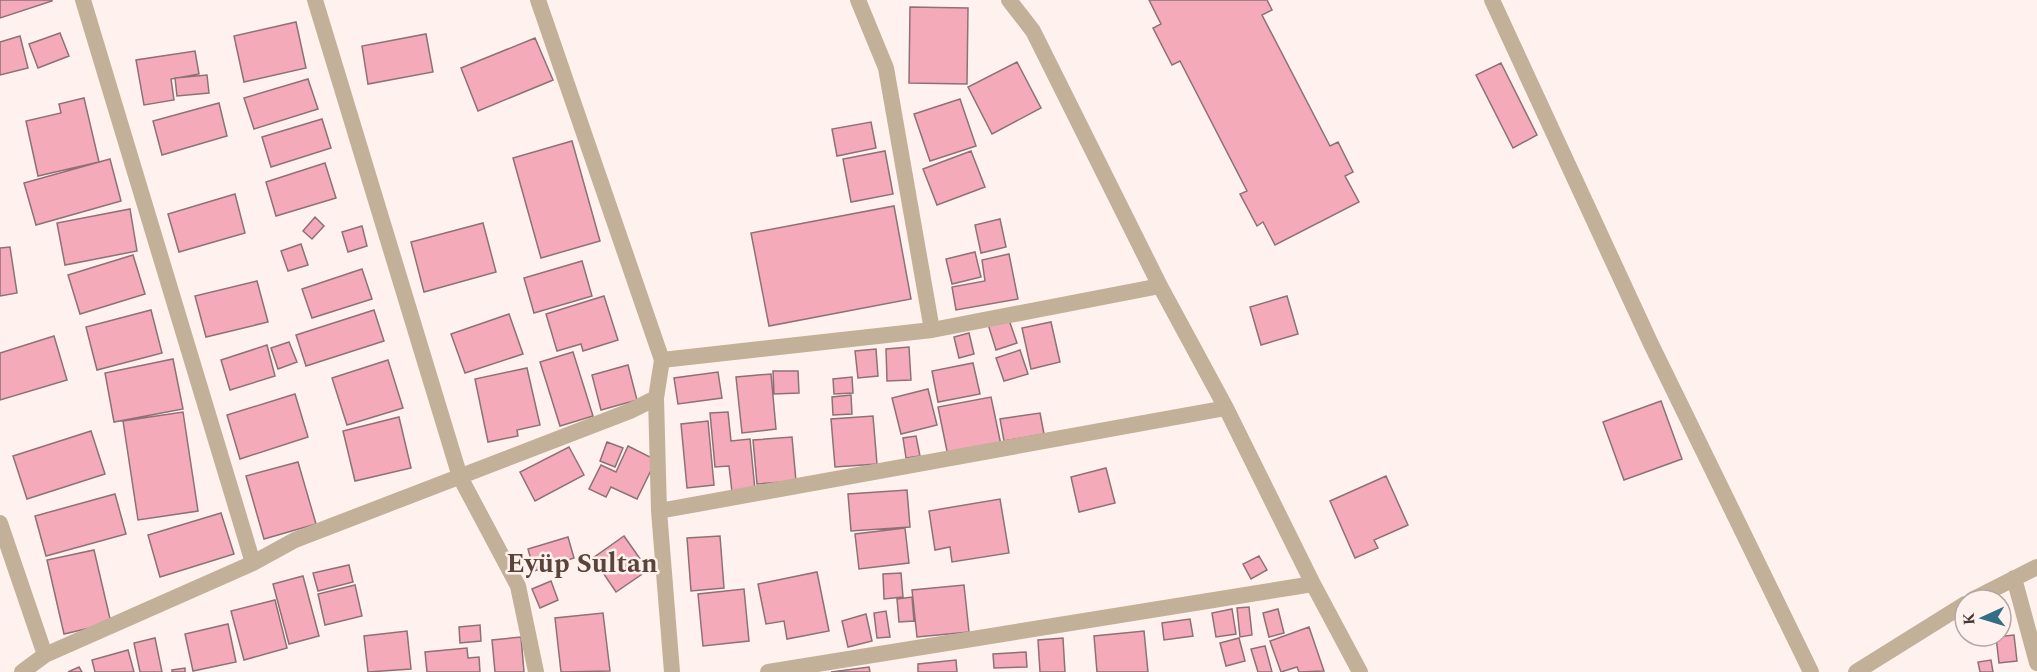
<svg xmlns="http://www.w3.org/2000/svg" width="2037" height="672" font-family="Spectral,serif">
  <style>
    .building { fill: #f4aab8; stroke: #8e7175; stroke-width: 1.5 }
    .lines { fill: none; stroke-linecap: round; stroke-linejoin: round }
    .minor { stroke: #c2b198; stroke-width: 16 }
    .labels { text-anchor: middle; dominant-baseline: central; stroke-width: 5; stroke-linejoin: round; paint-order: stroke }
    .district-label { font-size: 27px; font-weight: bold; fill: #5d443b; stroke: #fff2ee }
  </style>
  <rect width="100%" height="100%" fill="#fff2ee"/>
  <path class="building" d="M 0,0 L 52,0 L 52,1 L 0,18 Z
    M 1149,0 L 1267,0 L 1272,10 L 1262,15 L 1330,146 L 1338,142 L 1353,172 L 1345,176 L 1359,202 L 1275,245 L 1263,222 L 1257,226 L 1240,194 L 1247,191 L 1180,61 L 1172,65 L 1153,28 L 1161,24 Z
    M 910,7 L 968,8 L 967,84 L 909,83 Z
    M 296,22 L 306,68 L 244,82 L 234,36 Z
    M 60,33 L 69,56 L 38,68 L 29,44 Z
    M 426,34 L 433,72 L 368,84 L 362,46 Z
    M 20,36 L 28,68 L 0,75 L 0,42 Z
    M 535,38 L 553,80 L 478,111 L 461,68 Z
    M 195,51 L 199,74 L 171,79 L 174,100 L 144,105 L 136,60 Z
    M 1017,62 L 1041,108 L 992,134 L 968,87 Z
    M 1501,63 L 1537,135 L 1513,148 L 1476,75 Z
    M 207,75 L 209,93 L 177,96 L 175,78 Z
    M 308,79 L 318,109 L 254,129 L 244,98 Z
    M 84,98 L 99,162 L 38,176 L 26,121 L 61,113 L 59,104 Z
    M 960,99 L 976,146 L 930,161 L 914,114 Z
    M 219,103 L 227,136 L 162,155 L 153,121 Z
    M 322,119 L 331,148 L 271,167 L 262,137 Z
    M 871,122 L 876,148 L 837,156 L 832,129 Z
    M 572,141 L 600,241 L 541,258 L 513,158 Z
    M 885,151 L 893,194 L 851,202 L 843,159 Z
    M 971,151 L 985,187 L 937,205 L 923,169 Z
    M 110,159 L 121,201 L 36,225 L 24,183 Z
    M 325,163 L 336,198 L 276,216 L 266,182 Z
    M 235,194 L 245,233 L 179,252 L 168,214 Z
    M 894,206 L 911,299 L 769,326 L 751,233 Z
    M 130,209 L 137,251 L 65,265 L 57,223 Z
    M 315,217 L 324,226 L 312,239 L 303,231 Z
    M 1000,219 L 1006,247 L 981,253 L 975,225 Z
    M 483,223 L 496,272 L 424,292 L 411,242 Z
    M 362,226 L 367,246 L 348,252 L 342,232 Z
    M 301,244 L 308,265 L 288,271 L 281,251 Z
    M 10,247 L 17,293 L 0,296 L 0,248 Z
    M 975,252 L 981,277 L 952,284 L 946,259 Z
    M 1009,254 L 1018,299 L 956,310 L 952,287 L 985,281 L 982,260 Z
    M 133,255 L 145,294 L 80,314 L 68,275 Z
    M 582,261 L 592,296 L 534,313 L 524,278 Z
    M 362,269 L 372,299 L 312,318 L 302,289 Z
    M 257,281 L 268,322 L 206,337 L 195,296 Z
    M 604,296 L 618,340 L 583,351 L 581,344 L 557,351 L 546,314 Z
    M 1287,296 L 1298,334 L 1261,345 L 1250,307 Z
    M 151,310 L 162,353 L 97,370 L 86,327 Z
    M 374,310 L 384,341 L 306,366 L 296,335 Z
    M 509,314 L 523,354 L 465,373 L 451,334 Z
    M 1008,317 L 1017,343 L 996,350 L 988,324 Z
    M 1051,322 L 1060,362 L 1031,369 L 1022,328 Z
    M 969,333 L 974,354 L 959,358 L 954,337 Z
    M 54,336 L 67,380 L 0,400 L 0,353 Z
    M 289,342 L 297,362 L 278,369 L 271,348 Z
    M 267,345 L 275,376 L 230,390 L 221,360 Z
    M 909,347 L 911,380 L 887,381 L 886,349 Z
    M 876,349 L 878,376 L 858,378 L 855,351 Z
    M 1020,350 L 1028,374 L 1004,381 L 996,358 Z
    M 573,352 L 593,416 L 560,426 L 540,362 Z
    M 173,359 L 183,409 L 114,422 L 105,373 Z
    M 388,360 L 403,408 L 347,425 L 332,378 Z
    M 973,363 L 980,394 L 938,402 L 932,371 Z
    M 628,365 L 637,400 L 601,410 L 592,375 Z
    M 527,368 L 540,425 L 517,430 L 518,436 L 488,442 L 475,379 Z
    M 773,371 L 798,371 L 799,393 L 774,394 Z
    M 718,372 L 722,398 L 678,404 L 674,378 Z
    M 771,374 L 776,429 L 742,433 L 736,377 Z
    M 852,377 L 853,393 L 834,394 L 833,379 Z
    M 928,389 L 937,425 L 901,434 L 892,398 Z
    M 295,394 L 308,437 L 240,459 L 227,415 Z
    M 851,395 L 852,414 L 833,415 L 832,397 Z
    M 991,397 L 1001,445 L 948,456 L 938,407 Z
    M 1661,401 L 1682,459 L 1624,480 L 1603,422 Z
    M 183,412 L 198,511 L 138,520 L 123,421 Z
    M 728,412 L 731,441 L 750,439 L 755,490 L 732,492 L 729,466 L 715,467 L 710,413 Z
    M 1040,413 L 1044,434 L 1004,441 L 1000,419 Z
    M 873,416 L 877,464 L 835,467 L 831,419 Z
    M 399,417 L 411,468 L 355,481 L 343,431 Z
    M 708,421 L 714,485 L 687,488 L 681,424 Z
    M 91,431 L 105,474 L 27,499 L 13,456 Z
    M 916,436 L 920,456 L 906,458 L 903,438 Z
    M 792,437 L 796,481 L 757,484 L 753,440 Z
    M 607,442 L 623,448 L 615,467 L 600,461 Z
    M 628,446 L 656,460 L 637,499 L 611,487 L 606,497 L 589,489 L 601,465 L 616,472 Z
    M 569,447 L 584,475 L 535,501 L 520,472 Z
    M 298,462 L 316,524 L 264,539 L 246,476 Z
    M 1106,468 L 1115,503 L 1079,512 L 1071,477 Z
    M 1386,476 L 1408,525 L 1374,540 L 1378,548 L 1355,558 L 1330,501 Z
    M 907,490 L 910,527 L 851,531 L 848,494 Z
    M 115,494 L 126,534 L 46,556 L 35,516 Z
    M 1000,499 L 1009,553 L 952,562 L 950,547 L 935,550 L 929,511 Z
    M 221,513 L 234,554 L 160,577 L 148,535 Z
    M 905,528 L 909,563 L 859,569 L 855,534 Z
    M 624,536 L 648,570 L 616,592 L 593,558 Z
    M 720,536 L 724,588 L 691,591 L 687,538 Z
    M 568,537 L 574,558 L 534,571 L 528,549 Z
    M 94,550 L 111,623 L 64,634 L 47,560 Z
    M 1259,556 L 1267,570 L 1251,579 L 1243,564 Z
    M 349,565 L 353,582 L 318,591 L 313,573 Z
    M 817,572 L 829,631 L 787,639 L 784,621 L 766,624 L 758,584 Z
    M 901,573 L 903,597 L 884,599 L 883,574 Z
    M 303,576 L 319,636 L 289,644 L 273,584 Z
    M 551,581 L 558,600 L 540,608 L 532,589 Z
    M 355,585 L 362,616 L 325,625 L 318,594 Z
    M 964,585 L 969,632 L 917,637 L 912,590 Z
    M 744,589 L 749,641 L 703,646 L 698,594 Z
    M 912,597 L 914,621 L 899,622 L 897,599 Z
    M 275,600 L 287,648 L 244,660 L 231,611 Z
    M 1249,607 L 1252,635 L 1240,637 L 1237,608 Z
    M 1232,609 L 1236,634 L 1216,637 L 1212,613 Z
    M 1278,609 L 1284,633 L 1269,637 L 1263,613 Z
    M 886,611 L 890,637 L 877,638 L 874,613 Z
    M 603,613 L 610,671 L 561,672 L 555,618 Z
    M 866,614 L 872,641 L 848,647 L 842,621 Z
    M 1190,619 L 1193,636 L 1164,640 L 1162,623 Z
    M 228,624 L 236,662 L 193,671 L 185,634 Z
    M 480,625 L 481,641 L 460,643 L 459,627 Z
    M 1309,627 L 1324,671 L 1299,672 L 1297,667 L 1281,672 L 1270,641 Z
    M 407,631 L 411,669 L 368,672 L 364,636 Z
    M 1144,631 L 1148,672 L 1097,672 L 1094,636 Z
    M 2014,635 L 2017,661 L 1999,663 L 1996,637 Z
    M 521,637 L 524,672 L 495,672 L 492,640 Z
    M 155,638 L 162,672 L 140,672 L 134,643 Z
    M 1063,638 L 1065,672 L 1040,672 L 1038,640 Z
    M 1239,638 L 1245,661 L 1226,666 L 1220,643 Z
    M 1265,646 L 1272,672 L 1258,672 L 1251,649 Z
    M 467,648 L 468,658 L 479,657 L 480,672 L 427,672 L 425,652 Z
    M 128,650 L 134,672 L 95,672 L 92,660 Z
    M 1026,652 L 1027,667 L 994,668 L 993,654 Z
    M 956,660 L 957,672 L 918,672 L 918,664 Z
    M 1991,660 L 1993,672 L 1980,672 L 1978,662 Z
    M 79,667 L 82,672 L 68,672 Z
    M 869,667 L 870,672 L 831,672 Z
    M 185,668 L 185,672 L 172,672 L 172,670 Z"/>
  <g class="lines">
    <path class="minor" d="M 83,0 L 253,563
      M 315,0 L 460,477 L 518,586 L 536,672
      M 538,0 L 662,360 L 656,398 L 659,511 L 672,672
      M 858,0 L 886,68 L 932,330
      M 1009,0 L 1033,31 L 1160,286 L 1226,408 L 1313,584 L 1360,672
      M 1492,0 L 1651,344 L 1811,672
      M 662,360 L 932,330 L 1160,286
      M 659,511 L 1226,408
      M 0,523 L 45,655
      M 2014,578 L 2037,663
      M 1972,600 L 2037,567
      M 22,672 L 45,655 L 253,563 L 295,540 L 630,411 L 656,398
      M 768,672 L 1313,584
      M 1856,672 L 1965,604"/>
  </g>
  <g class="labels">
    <g class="district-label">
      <text x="582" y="564">Eyüp Sultan</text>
    </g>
  </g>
  <g transform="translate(1983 618) rotate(266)"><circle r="28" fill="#fff2ee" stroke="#b4a7a3" stroke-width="1.5"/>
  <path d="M0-4.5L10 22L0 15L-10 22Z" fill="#336d86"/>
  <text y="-9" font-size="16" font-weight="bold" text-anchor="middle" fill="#433733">K</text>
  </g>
</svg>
